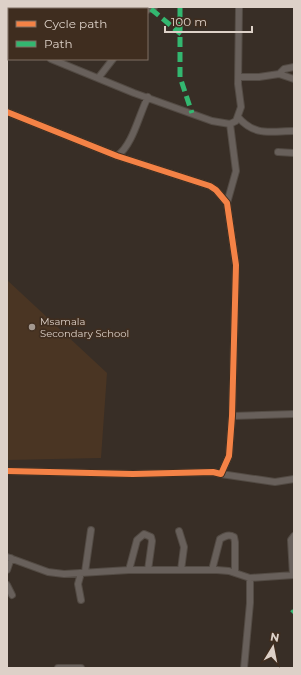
<svg xmlns="http://www.w3.org/2000/svg" width="301" height="675" font-family="Montserrat,sans-serif">
  <style>
    .built { fill: #4a3523 }
    .lines { fill: none; stroke-linecap: round; stroke-linejoin: round }
    .minor-casing { stroke: #534b44; stroke-width: 8 }
    .minor { stroke: #68605b; stroke-width: 6 }
    .quiet { stroke: #33b770; stroke-width: 5; stroke-dasharray: 10 5; stroke-linecap: butt }
    .cycleway-casing { stroke: #3f2d1f; stroke-width: 8 }
    .cycleway { stroke: #f48246; stroke-width: 6 }
    .poi-dot { fill: #a3988f; stroke: #3f2d1f; stroke-width: 1.5 }
    .labels { text-anchor: middle; dominant-baseline: central; stroke-width: 3.5; stroke-linejoin: round; paint-order: stroke }
    .poi-label { font-size: 10px; fill: #ddd1c8; stroke: #3f2d1f; text-anchor: start }
  </style>
  <rect width="100%" height="100%" fill="#382e26"/>
  <path class="built" d="M 7,280 L 107,373 L 101,458 L 7,460 Z"/>
  <g class="lines">
    <g class="minor-casing">
      <path id="minor" d="M 137,7 L 142,9
        M 147,10 L 154,7
        M 7,41 L 9,42
        M 51,59 L 134,93 L 212,121 L 230,124 L 236,121 L 241,107 L 238,84 L 239,7
        M 279,74 L 284,69 L 294,67
        M 99,77 L 113,59
        M 238,77 L 259,77 L 279,74 L 294,79
        M 7,112 L 117,156 L 210,186 L 216,190 L 227,203 L 236,265 L 232,416 L 229,456 L 221,474 L 213,472 L 133,474 L 7,471
        M 238,117 C 255,137 271,131 294,131
        M 278,152 L 294,153
        M 117,156 C 133,145 139,114 148,97
        M 227,203 L 236,171 L 230,124
        M 232,416 L 294,414
        M 221,474 L 275,482 L 294,479
        M 179,531 L 184,547 L 181,570
        M 7,557 L 48,572 L 64,574 L 129,570 L 217,570 L 229,571 L 250,578 L 294,575
        M 7,570 L 11,558
        M 129,570 L 137,540 L 144,534 L 151,537 L 152,541 L 148,570
        M 212,570 L 220,539 C 225,536 229,534 234,537 L 235,542 L 235,573
        M 85,572 L 91,530
        M 293,575 L 291,540 L 294,536
        M 7,585 L 12,595
        M 81,600 L 78,584 L 81,573
        M 58,668 L 81,668
        M 244,668 L 250,603 L 250,578"/>
    </g>
    <use href="#minor" class="minor"/>
    <path class="quiet" d="M 180,7 L 180,77 L 192,113
      M 151,9 L 181,34
      M 292,613 L 294,611"/>
    <g class="cycleway-casing">
      <path id="cycleway" d="M 7,112 L 117,156 L 210,186 L 216,190 L 227,203 L 236,265 L 232,416 L 229,456 L 221,474 L 213,472 L 133,474 L 7,471"/>
    </g>
    <use href="#cycleway" class="cycleway"/>
  </g>
  <circle class="poi-dot" cx="32" cy="327" r="4"/>
  <g class="labels">
    <g class="poi-label">
      <text x="40" y="321">Msamala<tspan x="40" dy="12">Secondary School</tspan></text>
    </g>
  </g>
  <rect width="301" height="675" fill="none" stroke="#ddd1c8" stroke-width="16"/>
  <rect x="8" y="8" width="140" height="52" fill="#3f2d1f" stroke="#7e6f63"/>
  <rect x="16" y="21" width="20" height="6" fill="#f48246" stroke="#7e6f63"/>
  <text x="44" y="28" font-size="12" fill="#ddd1c8">Cycle path</text>
  <rect x="16" y="41" width="20" height="6" fill="#33b770" stroke="#7e6f63"/>
  <text x="44" y="48" font-size="12" fill="#ddd1c8">Path</text>
  <g transform="translate(273 647) rotate(10)" stroke="#3f2d1f" stroke-width="3" paint-order="stroke">
  <path d="M0-3L7 15L0 10L-7 15Z" fill="#ddd1c8"/>
  <text y="-6" font-size="11" font-weight="bold" text-anchor="middle" fill="#ddd1c8">N</text>
  </g>
  <path d="M165 26v6h87v-6" fill="none" stroke="#ddd1c8" stroke-width="2"/>
  <text x="171" y="26" font-size="12" fill="#ddd1c8" stroke="#3f2d1f" stroke-width="3" paint-order="stroke">100 m</text>
</svg>
